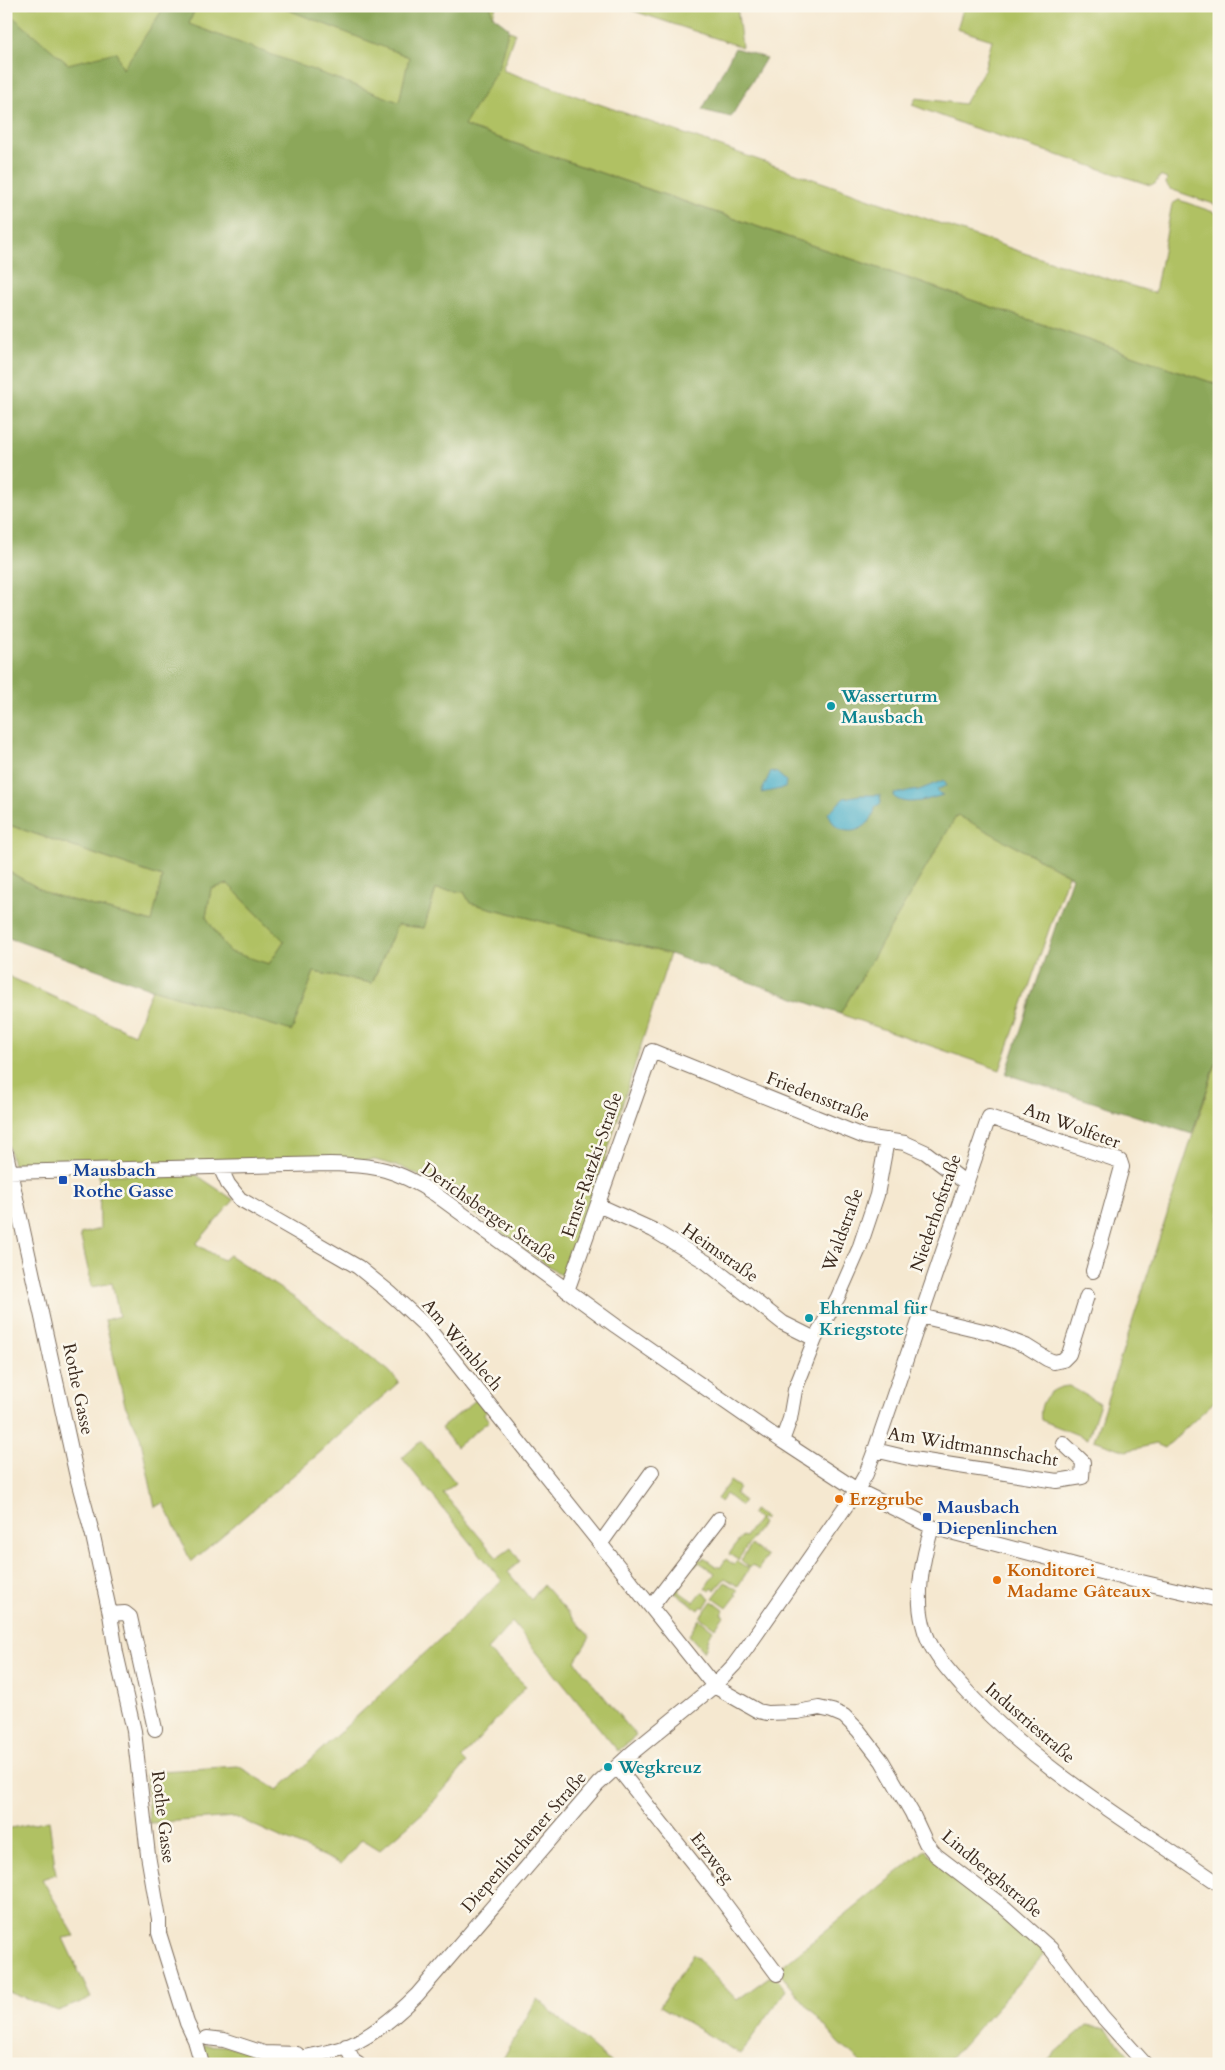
<svg xmlns="http://www.w3.org/2000/svg" width="1225" height="2070" font-family="Cardo,serif">
  <style>
    .green { fill: #b0c164; stroke: #767641 }
    .forest { fill: #8ca75a; stroke: #64683c; fill-rule: evenodd }
    .water { fill: #48aec7; stroke: #426c72 }
    .lines { fill: none; stroke-linecap: round; stroke-linejoin: round }
    .minor-casing { stroke: #7c6c5c; stroke-width: 16 }
    .minor { stroke: #fff; stroke-width: 14 }
    .culture-dot { fill: #0f9aa8; stroke: #fbf7ec; stroke-width: 2 }
    .transit-dot { fill: #1a4fb4; stroke: #fbf7ec; stroke-width: 2 }
    .food-dot { fill: #e8710a; stroke: #fbf7ec; stroke-width: 2 }
    .labels { text-anchor: middle; dominant-baseline: central; stroke-width: 5; stroke-linejoin: round; paint-order: stroke }
    .culture-label { font-size: 18px; font-weight: bold; fill: #0d838f; stroke: #fbf7ec; text-anchor: start }
    .street-label { font-size: 18px; fill: #3b2a1e; stroke: #fbf7ec }
    .transit-label { font-size: 18px; font-weight: bold; fill: #164399; stroke: #fbf7ec; text-anchor: start }
    .food-label { font-size: 18px; font-weight: bold; fill: #c56008; stroke: #fbf7ec; text-anchor: start }
  </style>
  <rect width="100%" height="100%" fill="#fbf7ec"/>
  <filter id="ink" filterUnits="userSpaceOnUse"><feTurbulence type="fractalNoise" baseFrequency=".02" numOctaves="2"/><feDisplacementMap in="SourceGraphic" scale="10" xChannelSelector="R" yChannelSelector="G"/><feConvolveMatrix kernelMatrix="1 2 1 2 8 2 1 2 1" color-interpolation-filters="sRGB"/></filter>
  <filter id="wash" filterUnits="userSpaceOnUse"><feTurbulence type="fractalNoise" baseFrequency=".0096" numOctaves="4" result="noise"/><feDisplacementMap in="SourceGraphic" scale="20" xChannelSelector="R" yChannelSelector="G"/><feGaussianBlur stdDeviation="1.12" result="paint"/><feColorMatrix in="noise" values="0 0 0 0 0 0 0 0 0 0 0 0 0 0 0 0 0 1.4 0 .05"/><feComposite in="paint" operator="in"/></filter>
  <g filter="url(#wash)">
    <rect width="100%" height="100%" fill="#f5e8d0"/>
    <path class="green" d="M 6,6 L 496,6 L 490,24 L 515,33 L 502,70 L 1027,254 L 1155,293 L 1172,204 L 1179,200 L 1219,214 L 1219,385 L 479,131 L 6,223 Z
      M 619,6 L 737,6 L 742,47 Z
      M 964,6 L 1219,6 L 1219,206 L 1170,189 L 1166,184 L 1167,179 L 1160,176 L 1155,184 L 1150,185 L 968,126 L 912,105 L 916,98 L 964,104 L 984,70 L 992,40 L 957,29 Z
      M 957,814 L 1068,875 L 1000,1070 L 840,1014 Z
      M 6,824 L 162,877 L 153,922 L 49,894 L 6,870 Z
      M 228,884 L 284,941 L 269,964 L 228,952 L 206,917 L 211,889 Z
      M 436,889 L 464,892 L 470,903 L 670,954 L 567,1279 L 424,1178 L 401,1167 L 375,1160 L 13,1165 L 6,1135 L 6,975 L 134,1034 L 152,989 L 292,1030 L 314,972 L 372,983 L 397,925 L 424,928 Z
      M 1219,1054 L 1219,1397 L 1165,1448 L 1156,1444 L 1126,1451 L 1094,1440 Z
      M 195,1174 L 234,1200 L 196,1244 L 223,1260 L 229,1255 L 296,1299 L 389,1371 L 399,1382 L 316,1456 L 191,1562 L 164,1503 L 155,1507 L 140,1436 L 125,1405 L 105,1320 L 119,1316 L 112,1283 L 92,1287 L 80,1234 L 100,1229 L 99,1175 Z
      M 1069,1386 L 1100,1403 L 1088,1439 L 1041,1420 C 1038,1401 1050,1387 1069,1386 Z
      M 477,1399 L 487,1411 L 484,1414 L 489,1421 L 456,1447 L 441,1428 Z
      M 421,1441 L 456,1483 L 443,1493 L 497,1558 L 511,1548 L 520,1561 L 508,1572 L 531,1600 L 543,1585 L 590,1637 L 575,1661 L 636,1736 L 618,1751 L 512,1622 L 487,1650 L 526,1686 L 462,1758 L 467,1763 L 426,1810 L 380,1850 L 362,1839 L 341,1864 L 235,1817 L 149,1823 L 146,1772 L 238,1766 L 278,1790 L 502,1581 L 402,1458 Z
      M 730,1481 L 739,1487 L 735,1494 L 744,1501 L 741,1506 L 726,1494 L 720,1502 L 717,1499 Z
      M 754,1510 L 766,1518 L 764,1520 L 761,1518 L 759,1520 L 762,1523 L 738,1560 L 729,1554 L 742,1536 L 745,1537 L 758,1519 L 752,1514 Z
      M 751,1545 L 767,1556 L 758,1570 L 752,1565 L 749,1568 L 741,1560 Z
      M 696,1556 L 702,1560 L 704,1558 L 717,1567 L 718,1566 L 720,1568 L 726,1559 L 734,1565 L 737,1561 L 749,1569 L 738,1586 L 725,1578 L 715,1590 L 712,1588 L 710,1591 L 705,1588 L 715,1573 L 699,1562 L 695,1567 L 692,1562 Z
      M 679,1582 L 682,1584 L 678,1591 L 694,1602 L 702,1592 L 710,1598 L 704,1608 L 702,1606 L 699,1610 L 673,1591 Z
      M 725,1582 L 738,1590 L 735,1594 L 737,1595 L 727,1608 L 713,1598 Z
      M 712,1601 L 724,1610 L 721,1614 L 724,1616 L 715,1628 L 700,1617 Z
      M 699,1619 L 713,1630 C 707,1639 708,1644 704,1652 L 689,1635 Z
      M 49,1820 L 56,1874 L 42,1879 L 75,1936 L 63,1938 L 91,1998 L 58,2011 L 6,1991 L 6,1829 Z
      M 925,1850 L 1046,1952 L 946,2064 L 863,2064 L 839,2043 L 777,1970 Z
      M 693,1954 L 737,2000 L 773,1974 L 786,1990 L 740,2054 L 660,2006 Z
      M 537,1999 L 612,2064 L 500,2064 Z
      M 1087,2025 L 1106,2029 L 1137,2064 L 1043,2064 Z
      M 203,2045 L 229,2046 L 267,2058 L 260,2064 L 207,2064 Z"/>
    <path class="forest" d="M 165,6 L 196,6 L 189,24 L 399,102 L 409,57 L 278,6 L 491,6 L 492,15 L 509,28 L 498,69 L 464,126 L 1219,385 L 1219,1054 L 1192,1134 L 1006,1074 L 1072,877 L 957,815 L 840,1014 L 670,954 L 470,903 L 464,892 L 436,889 L 424,928 L 397,925 L 372,983 L 314,972 L 292,1031 L 152,989 L 6,937 L 6,870 L 49,894 L 152,922 L 162,877 L 6,824 L 6,11 L 68,64 L 116,52 L 123,69 ZM 228,884 L 284,941 L 269,964 L 228,951 L 206,917 L 211,889 Z
      M 735,48 L 766,58 L 731,117 L 702,110 Z"/>
    <path class="water" d="M 771,771 L 777,773 L 786,781 L 785,788 L 761,793 Z
      M 944,780 L 947,785 L 937,790 L 937,792 L 943,795 C 929,799 905,808 893,796 L 893,794 L 919,790 Z
      M 860,795 L 880,795 L 881,803 L 875,807 C 874,825 853,838 837,827 C 833,824 831,818 828,813 L 844,798 Z"/>
  </g>
  <g filter="url(#ink)">
    <g class="lines">
      <g class="minor-casing">
        <path id="minor" d="M 6,1153 L 77,1477 L 93,1536 L 110,1614 L 116,1653 L 134,1731 L 148,1855 L 159,1919 L 159,1933 L 187,2023 L 195,2040 L 202,2064
          M 220,1167 L 228,1184 L 240,1199 L 358,1267 L 390,1293 L 428,1328 L 714,1686 L 758,1711 L 767,1713 L 797,1712 L 819,1708 L 832,1711 L 844,1716 L 858,1730 L 882,1761 L 912,1813 L 926,1843 L 936,1855 L 1004,1907 L 1051,1949 L 1102,2016 L 1145,2064
          M 6,1172 L 330,1164 C 376,1165 396,1169 435,1194 L 616,1326 L 782,1441 L 857,1490 L 932,1527 L 1124,1578 L 1219,1600
          M 598,1205 L 653,1230 L 706,1262 L 783,1323 L 815,1339
          M 567,1291 L 652,1051 L 865,1137 L 905,1143 L 925,1152 L 966,1183
          M 920,1316 L 992,1333 L 1026,1346 L 1047,1359 L 1054,1362 L 1063,1360 L 1069,1354 L 1087,1296
          M 782,1441 L 790,1419 L 795,1390 L 815,1339 L 838,1297 L 859,1249 L 877,1195 L 887,1140
          M 875,1450 L 913,1459 L 1057,1481 L 1082,1477 L 1083,1462 L 1063,1443
          M 932,1527 C 923,1557 915,1593 923,1624 C 928,1648 945,1667 961,1685 C 1033,1767 1130,1822 1219,1884
          M 601,1543 L 652,1472
          M 652,1606 L 719,1519
          M 110,1614 L 125,1613 L 130,1617 L 155,1729
          M 617,1767 L 719,1896 L 777,1974
          M 207,2038 L 224,2040 L 264,2053 L 297,2054
          M 346,2046 L 354,2062 L 358,2064
          M 278,2064 C 300,2056 324,2055 346,2047 C 373,2036 397,2015 417,1995 L 598,1784 L 633,1752 L 714,1686 L 734,1665 L 748,1646 L 857,1490 L 866,1474 L 875,1450 L 989,1117 L 1120,1161 L 1122,1167 L 1093,1271"/>
      </g>
      <use href="#minor" class="minor"/>
    </g>
  </g>
  <g class="culture-dot">
    <circle cx="831" cy="706" r="5"/>
    <circle cx="809" cy="1318" r="5"/>
    <circle cx="608" cy="1767" r="5"/>
  </g>
  <g class="transit-dot">
    <rect x="58" y="1175" width="10" height="10" rx="2.5"/>
    <rect x="922" y="1512" width="10" height="10" rx="2.5"/>
  </g>
  <g class="food-dot">
    <circle cx="839" cy="1499" r="5"/>
    <circle cx="997" cy="1580" r="5"/>
  </g>
  <g class="labels">
    <g class="culture-label">
      <text x="841" y="696">Wasserturm<tspan x="841" dy="21">Mausbach</tspan></text>
      <text x="819" y="1308">Ehrenmal für<tspan x="819" dy="21">Kriegstote</tspan></text>
      <text x="618" y="1767">Wegkreuz</text>
    </g>
    <g class="street-label">
      <text transform="translate(818 1097) rotate(21)">Friedensstraße</text>
      <text transform="translate(1072 1126) rotate(20)">Am Wolfeter</text>
      <text transform="translate(592 1165) rotate(-71)">Ernst-Ratzki-Straße</text>
      <text transform="translate(489 1213) rotate(35)">Derichsberger Straße</text>
      <text transform="translate(936 1213) rotate(-71)">Niederhofstraße</text>
      <text transform="translate(843 1230) rotate(-70)">Waldstraße</text>
      <text transform="translate(720 1253) rotate(35)">Heimstraße</text>
      <text transform="translate(462 1345) rotate(50)">Am Wimblech</text>
      <text transform="translate(78 1389) rotate(78)">Rothe Gasse</text>
      <text transform="translate(973 1447) rotate(9)">Am Widtmannschacht</text>
      <text transform="translate(1030 1723) rotate(41)">Industriestraße</text>
      <text transform="translate(163 1817) rotate(83)">Rothe Gasse</text>
      <text transform="translate(524 1842) rotate(-49)">Diepenlinchener Straße</text>
      <text transform="translate(712 1858) rotate(52)">Erzweg</text>
      <text transform="translate(992 1874) rotate(40)">Lindberghstraße</text>
    </g>
    <g class="transit-label">
      <text x="73" y="1170">Mausbach<tspan x="73" dy="21">Rothe Gasse</tspan></text>
      <text x="937" y="1507">Mausbach<tspan x="937" dy="21">Diepenlinchen</tspan></text>
    </g>
    <g class="food-label">
      <text x="849" y="1499">Erzgrube</text>
      <text x="1007" y="1570">Konditorei<tspan x="1007" dy="21">Madame Gâteaux</tspan></text>
    </g>
  </g>
  <rect width="1225" height="2070" fill="none" stroke="#fbf7ec" stroke-width="25"/>
</svg>
